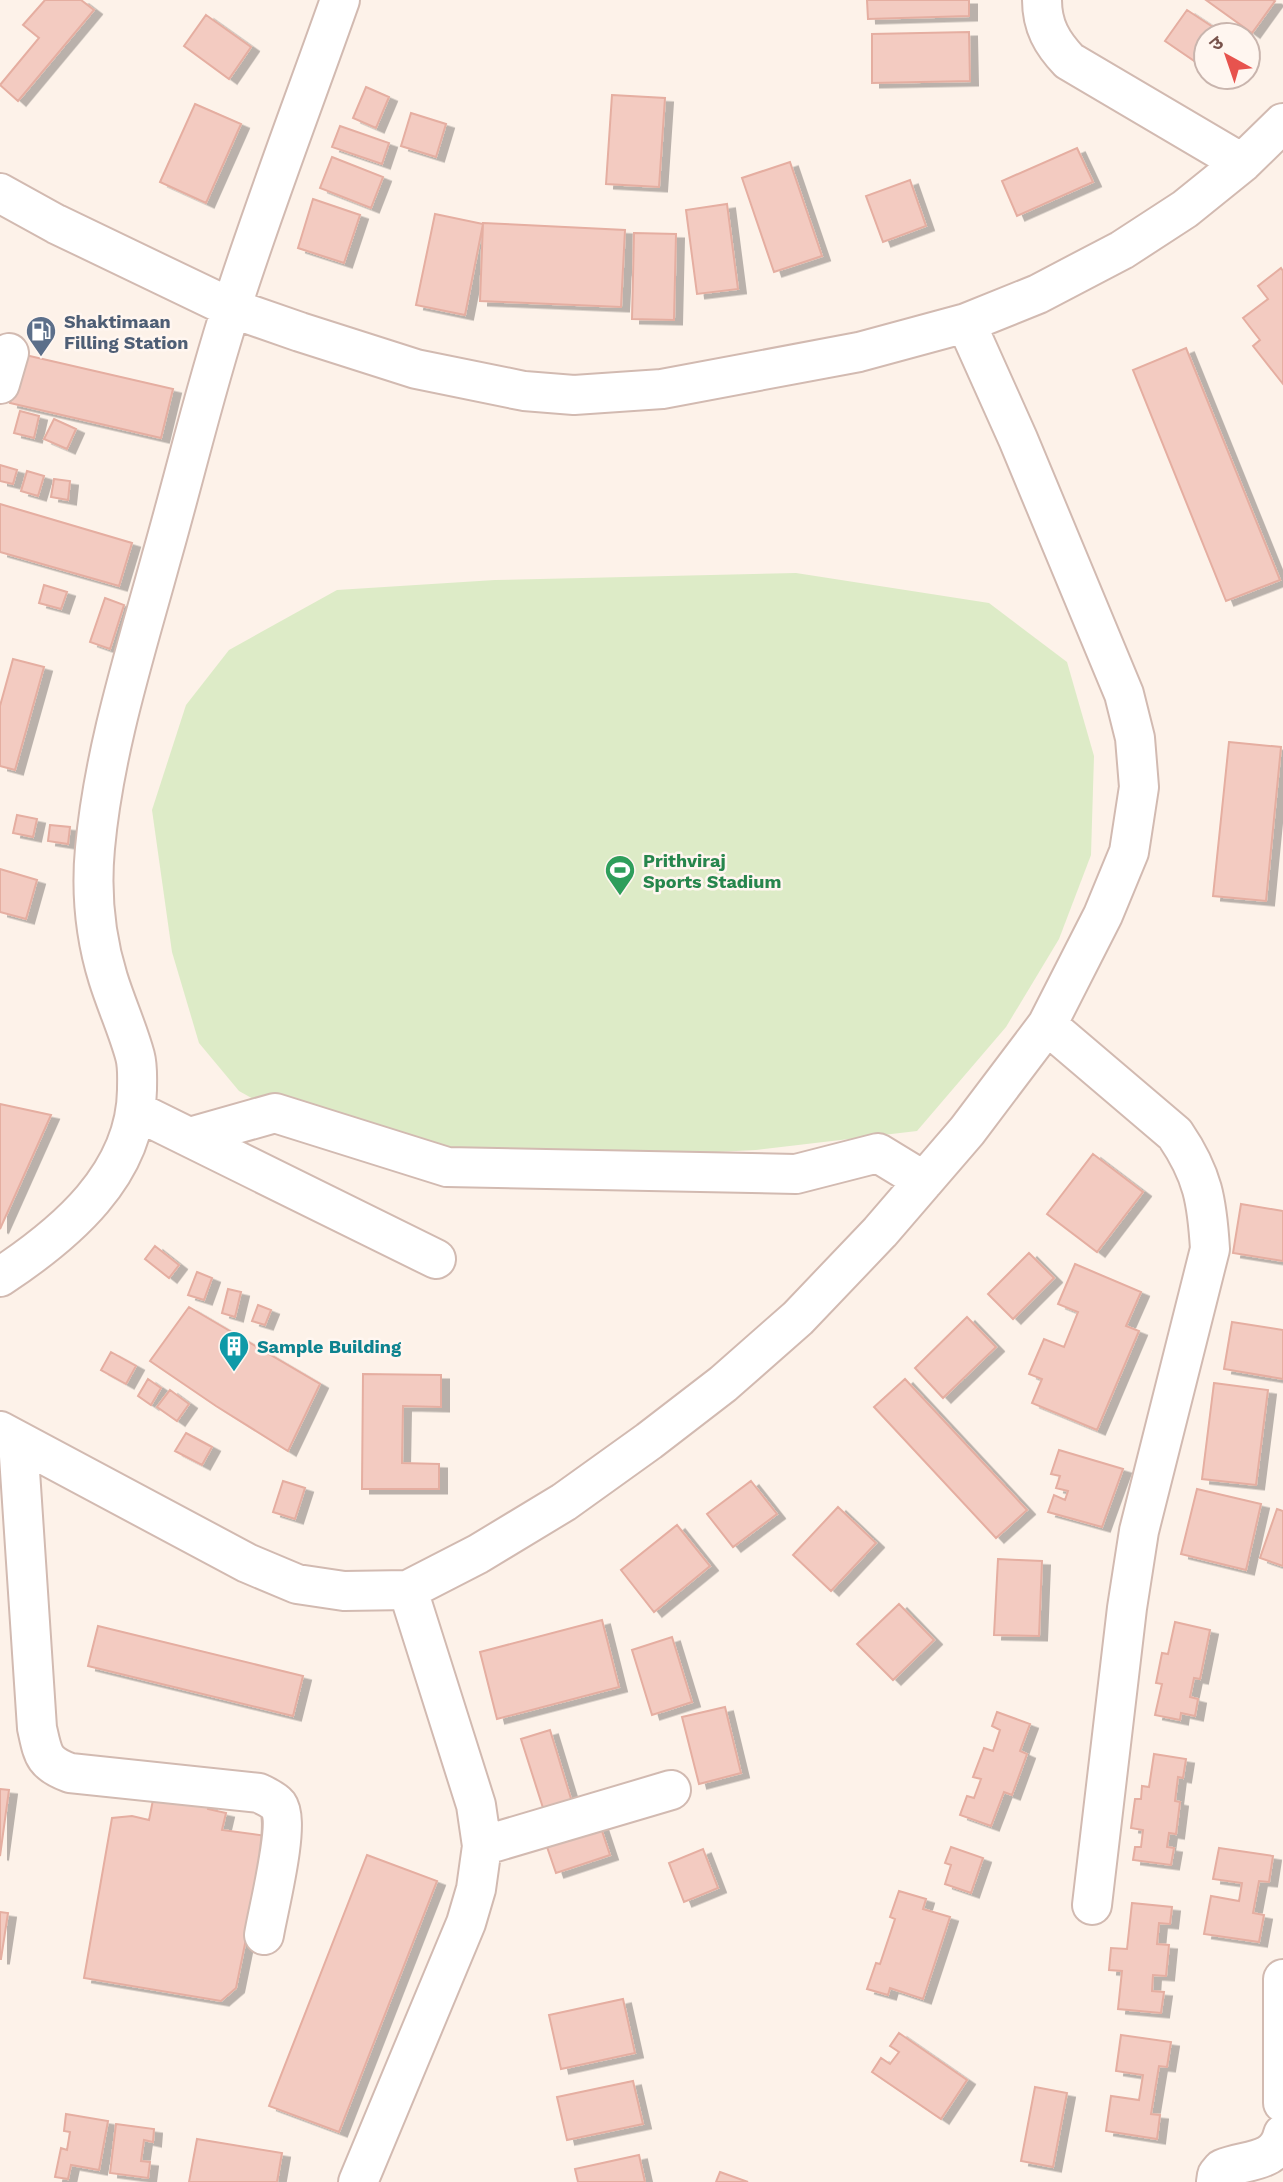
<svg xmlns="http://www.w3.org/2000/svg" width="1283" height="2182" font-family="'Work Sans','Noto Sans Devanagari',sans-serif">
  <style>
    .green { fill: #ddebc7 }
    .building { fill: #f3cbc1; stroke: #e5aea1; stroke-width: 2; filter: url(#shadow) }
    .lines { fill: none; stroke-linecap: round; stroke-linejoin: round }
    .minor-casing { stroke: #d2bab1; stroke-width: 42 }
    .minor { stroke: #fff; stroke-width: 38 }
    .labels { text-anchor: middle; dominant-baseline: central; stroke-width: 5; stroke-linejoin: round; paint-order: stroke }
    .service-label { font-size: 18px; font-weight: bold; fill: #4e5e75; stroke: #fff6f0; text-anchor: start }
    .leisure-label { font-size: 18px; font-weight: bold; fill: #27864d; stroke: #fff6f0; text-anchor: start }
    .culture-label { font-size: 18px; font-weight: bold; fill: #0d838f; stroke: #fff6f0; text-anchor: start }
  </style>
  <defs>
    <filter id="shadow"><feDropShadow dx="8" dy="4.5" stdDeviation="0" flood-color="#0004"/></filter>
  </defs>
  <rect width="100%" height="100%" fill="#fdf2e9"/>
  <path class="green" d="M 796,573 L 989,603 L 1067,662 L 1094,756 L 1091,855 L 1059,939 L 1006,1027 L 917,1131 L 756,1150 L 420,1167 L 296,1123 L 239,1091 L 199,1043 L 172,952 L 152,810 L 186,705 L 229,650 L 337,590 L 495,580 Z"/>
  <path class="building" d="M 45,0 L 81,0 L 94,10 L 18,101 L 0,85 L 39,38 L 23,25 Z
    M 867,0 L 969,0 L 969,16 L 868,19 Z
    M 1206,0 L 1273,0 L 1275,1 L 1252,33 Z
    M 1187,10 L 1225,35 L 1206,35 L 1206,69 L 1165,41 Z
    M 206,15 L 251,47 L 229,79 L 184,46 Z
    M 969,32 L 970,81 L 872,83 L 872,34 Z
    M 366,87 L 389,97 L 376,128 L 353,118 Z
    M 612,95 L 665,98 L 659,187 L 606,184 Z
    M 195,104 L 241,124 L 206,203 L 160,182 Z
    M 411,113 L 446,124 L 436,157 L 401,146 Z
    M 340,126 L 389,143 L 382,164 L 332,147 Z
    M 1077,148 L 1093,182 L 1017,216 L 1002,181 Z
    M 332,157 L 383,177 L 371,208 L 320,188 Z
    M 790,162 L 822,256 L 774,272 L 742,178 Z
    M 910,180 L 926,226 L 883,242 L 866,196 Z
    M 313,199 L 360,215 L 344,263 L 298,248 Z
    M 727,204 L 738,289 L 697,294 L 686,210 Z
    M 435,214 L 483,224 L 465,315 L 416,305 Z
    M 483,223 L 625,230 L 621,307 L 480,301 Z
    M 634,233 L 676,234 L 674,320 L 632,319 Z
    M 1281,268 L 1283,271 L 1283,384 L 1253,346 L 1260,340 L 1243,318 L 1268,299 L 1258,286 Z
    M 1186,348 L 1280,580 L 1226,601 L 1133,370 Z
    M 21,354 L 173,389 L 161,438 L 10,403 Z
    M 20,411 L 39,416 L 34,438 L 14,433 Z
    M 54,419 L 76,429 L 67,449 L 44,439 Z
    M 0,465 L 17,470 L 13,484 L 0,481 Z
    M 27,471 L 44,476 L 38,496 L 21,491 Z
    M 54,479 L 70,481 L 68,500 L 51,497 Z
    M 0,504 L 132,543 L 119,586 L 0,552 Z
    M 44,585 L 67,592 L 61,609 L 39,603 Z
    M 105,598 L 124,605 L 110,649 L 90,642 Z
    M 13,659 L 44,667 L 15,770 L 0,766 L 0,706 Z
    M 1229,742 L 1281,747 L 1266,901 L 1213,896 Z
    M 17,815 L 37,819 L 33,837 L 13,833 Z
    M 50,825 L 70,827 L 68,844 L 48,841 Z
    M 0,869 L 37,880 L 26,919 L 0,912 Z
    M 0,1104 L 51,1115 L 0,1229 Z
    M 1093,1154 L 1143,1192 L 1097,1252 L 1047,1214 Z
    M 1241,1204 L 1283,1211 L 1283,1261 L 1233,1253 Z
    M 155,1246 L 179,1265 L 169,1278 L 145,1259 Z
    M 1029,1253 L 1054,1278 L 1013,1319 L 988,1294 Z
    M 1075,1264 L 1141,1292 L 1126,1326 L 1139,1331 L 1097,1430 L 1032,1403 L 1042,1379 L 1029,1374 L 1044,1339 L 1064,1347 L 1078,1312 L 1058,1304 Z
    M 197,1272 L 212,1278 L 204,1300 L 188,1295 Z
    M 228,1289 L 241,1292 L 235,1317 L 222,1313 Z
    M 258,1305 L 271,1310 L 265,1325 L 252,1321 Z
    M 189,1307 L 320,1384 L 288,1451 L 216,1406 L 150,1361 Z
    M 967,1317 L 996,1347 L 943,1398 L 915,1368 Z
    M 1232,1322 L 1283,1330 L 1283,1379 L 1224,1369 Z
    M 111,1352 L 136,1366 L 126,1384 L 101,1370 Z
    M 363,1374 L 441,1375 L 441,1407 L 403,1406 L 402,1463 L 439,1464 L 439,1489 L 362,1489 Z
    M 148,1379 L 161,1388 L 151,1405 L 138,1396 Z
    M 905,1379 L 1027,1510 L 996,1538 L 874,1407 Z
    M 1214,1383 L 1268,1390 L 1256,1485 L 1202,1479 Z
    M 170,1390 L 189,1404 L 177,1421 L 157,1407 Z
    M 186,1433 L 212,1447 L 202,1465 L 175,1451 Z
    M 1059,1450 L 1123,1469 L 1102,1527 L 1048,1512 L 1054,1495 L 1065,1500 L 1068,1491 L 1056,1488 L 1060,1476 L 1051,1474 Z
    M 283,1481 L 305,1488 L 295,1519 L 273,1512 Z
    M 751,1481 L 777,1514 L 733,1547 L 707,1514 Z
    M 1197,1489 L 1261,1504 L 1246,1570 L 1181,1554 Z
    M 838,1507 L 876,1543 L 831,1591 L 793,1555 Z
    M 1277,1509 L 1283,1511 L 1283,1566 L 1260,1558 Z
    M 677,1525 L 710,1566 L 654,1612 L 621,1570 Z
    M 998,1559 L 1042,1561 L 1039,1636 L 994,1635 Z
    M 899,1604 L 934,1640 L 893,1680 L 857,1644 Z
    M 602,1620 L 619,1687 L 497,1719 L 480,1652 Z
    M 1175,1622 L 1210,1630 L 1200,1679 L 1194,1678 L 1190,1697 L 1198,1699 L 1195,1716 L 1181,1713 L 1180,1720 L 1155,1715 L 1162,1684 L 1156,1683 L 1162,1653 L 1168,1654 Z
    M 98,1626 L 303,1676 L 293,1716 L 88,1666 Z
    M 672,1637 L 692,1702 L 652,1715 L 632,1650 Z
    M 725,1707 L 741,1773 L 699,1784 L 682,1717 Z
    M 997,1712 L 1030,1724 L 1020,1751 L 1027,1754 L 1012,1795 L 1004,1792 L 991,1826 L 960,1815 L 967,1796 L 974,1798 L 981,1779 L 973,1777 L 984,1748 L 993,1751 L 1000,1730 L 992,1726 Z
    M 550,1730 L 572,1802 L 544,1811 L 521,1739 Z
    M 1154,1754 L 1186,1759 L 1183,1778 L 1178,1777 L 1175,1801 L 1180,1802 L 1176,1834 L 1169,1833 L 1167,1847 L 1174,1848 L 1171,1865 L 1133,1860 L 1135,1847 L 1141,1847 L 1143,1830 L 1131,1828 L 1135,1799 L 1141,1799 L 1142,1786 L 1149,1787 Z
    M 0,1789 L 9,1790 L 0,1856 Z
    M 173,1790 L 210,1797 L 208,1809 L 226,1813 L 222,1830 L 267,1836 L 236,1988 L 221,2001 L 84,1978 L 112,1818 L 132,1816 L 149,1820 L 153,1800 L 170,1803 Z
    M 600,1825 L 610,1855 L 556,1873 L 546,1844 Z
    M 951,1847 L 983,1858 L 971,1893 L 945,1884 L 951,1865 L 945,1863 Z
    M 1219,1848 L 1273,1856 L 1269,1882 L 1259,1881 L 1253,1913 L 1264,1915 L 1259,1942 L 1204,1934 L 1211,1896 L 1239,1901 L 1242,1883 L 1213,1879 Z
    M 703,1849 L 718,1888 L 684,1902 L 669,1863 Z
    M 367,1855 L 437,1881 L 339,2132 L 269,2106 Z
    M 899,1891 L 926,1899 L 923,1909 L 950,1917 L 923,1999 L 890,1988 L 888,1995 L 867,1989 L 876,1963 L 880,1964 L 895,1919 L 890,1917 Z
    M 1132,1903 L 1172,1907 L 1170,1924 L 1159,1923 L 1157,1944 L 1169,1945 L 1166,1976 L 1153,1975 L 1152,1991 L 1164,1992 L 1161,2013 L 1118,2009 L 1122,1971 L 1109,1970 L 1111,1948 L 1127,1949 Z
    M 0,1912 L 8,1913 L 1,1959 L 0,1959 Z
    M 623,1999 L 635,2053 L 561,2069 L 549,2015 Z
    M 899,2033 L 967,2080 L 941,2119 L 872,2072 L 881,2058 L 890,2064 L 899,2052 L 890,2046 Z
    M 1121,2035 L 1171,2042 L 1167,2067 L 1159,2066 L 1151,2114 L 1160,2115 L 1157,2139 L 1106,2131 L 1111,2096 L 1139,2100 L 1143,2075 L 1116,2071 Z
    M 633,2081 L 643,2124 L 567,2140 L 557,2097 Z
    M 1035,2087 L 1067,2093 L 1053,2167 L 1021,2161 Z
    M 66,2114 L 108,2121 L 99,2170 L 71,2165 L 68,2179 L 55,2177 L 61,2148 L 67,2150 L 70,2132 L 64,2131 Z
    M 116,2124 L 154,2129 L 153,2142 L 144,2140 L 141,2161 L 150,2162 L 148,2178 L 110,2173 Z
    M 197,2139 L 282,2153 L 277,2182 L 189,2182 Z
    M 639,2155 L 645,2182 L 578,2182 L 575,2169 Z
    M 720,2172 L 748,2182 L 716,2182 Z"/>
  <g class="lines">
    <g class="minor-casing">
      <path id="minor" d="M 1042,0 C 1042,26 1052,43 1069,61 L 1242,163
        M 0,193 L 56,224 L 231,308 L 300,332 L 416,369 L 524,391 L 574,395 L 662,389 L 859,352 L 966,323 L 1038,294 L 1122,250 L 1185,209 L 1242,163 L 1283,123
        M 0,384 L 9,353
        M 1047,1025 L 1175,1134 C 1203,1175 1207,1201 1210,1249 L 1139,1531 L 1127,1608 L 1092,1905
        M 136,1111 L 436,1259
        M 190,1137 L 275,1113 L 447,1167 L 796,1174 L 878,1153 L 924,1181
        M 0,1277 C 65,1234 136,1175 137,1090 C 137,1079 138,1067 135,1056 C 128,1030 116,1004 108,978 C 95,936 91,891 95,848 C 104,750 135,654 161,559 C 185,475 205,389 232,306 C 265,203 304,102 340,0
        M 0,1431 L 247,1563 L 297,1584 L 344,1591 L 408,1590 L 478,1554 L 564,1502 L 649,1441 L 723,1384 L 798,1318 L 880,1232 L 967,1131 L 1047,1025 L 1103,915 L 1129,852 L 1139,787 L 1135,738 L 1124,694 L 1018,439 L 966,323
        M 18,1441 L 37,1728 C 43,1755 43,1763 70,1773 L 259,1793 C 265,1796 274,1800 278,1805 C 291,1823 268,1910 264,1935
        M 482,1846 L 671,1790
        M 1283,1979 L 1283,2103
        M 358,2182 L 466,1923 L 476,1889 L 482,1846 L 476,1805 L 408,1590
        M 1216,2182 L 1217,2175 L 1222,2169 C 1246,2159 1276,2164 1283,2134"/>
    </g>
    <use href="#minor" class="minor"/>
  </g>
  <defs>
    <g id="fuel-pin" transform="scale(1.575)"><path d="M0 17L-7.5 6A9.5 9.5 0 1 1 7.5 6Z" fill="#5c6f8a" stroke="#fff6f0"/><path d="M-5.5-6h7V0h2V4h1.3V-2.5L3-4.5l.8-.8L6-3V5H2.5V1h-1V6h-7ZM-4.2-4.7v3.2H.2V-4.7Z" fill="#fff"/></g>
    <g id="stadium-pin" transform="scale(1.575)"><path d="M0 17L-7.5 6A9.5 9.5 0 1 1 7.5 6Z" fill="#2e9e5b" stroke="#fff6f0"/><path d="M0-5a6.5 5 0 1 0 0 10a6.5 5 0 1 0 0-10ZM-3.5-1.8h7v3.6h-7Z" fill="#fff"/></g>
    <g id="building-pin" transform="scale(1.575)"><path d="M0 17L-7.5 6A9.5 9.5 0 1 1 7.5 6Z" fill="#0f9aa8" stroke="#fff6f0"/><path d="M-4-6H4V6H1V3H-1V6H-4ZM-2.5-4.3h1.7v1.8h-1.7ZM.8-4.3h1.7v1.8H.8ZM-2.5-1h1.7V.8h-1.7ZM.8-1h1.7V.8H.8Z" fill="#fff"/></g>
  </defs>
  <g fill-rule="evenodd">
    <use href="#fuel-pin" x="41" y="331"/>
    <use href="#stadium-pin" x="620" y="870"/>
    <use href="#building-pin" x="234" y="1346"/>
  </g>
  <g class="labels">
    <g class="service-label">
      <text x="64" y="321">Shaktimaan<tspan x="64" dy="21">Filling Station</tspan></text>
    </g>
    <g class="leisure-label">
      <text x="643" y="860">Prithviraj<tspan x="643" dy="21">Sports Stadium</tspan></text>
    </g>
    <g class="culture-label">
      <text x="257" y="1346">Sample Building</text>
    </g>
  </g>
  <g transform="translate(1227 56) rotate(320)"><circle r="33" fill="#fff6f0" stroke="#c9b5ae" stroke-width="2"/>
  <path d="M0-5L12 26L0 18L-12 26Z" fill="#e7534e"/>
  <text y="-10" font-size="19" font-weight="bold" text-anchor="middle" fill="#78534c">उ</text>
  </g>
</svg>
